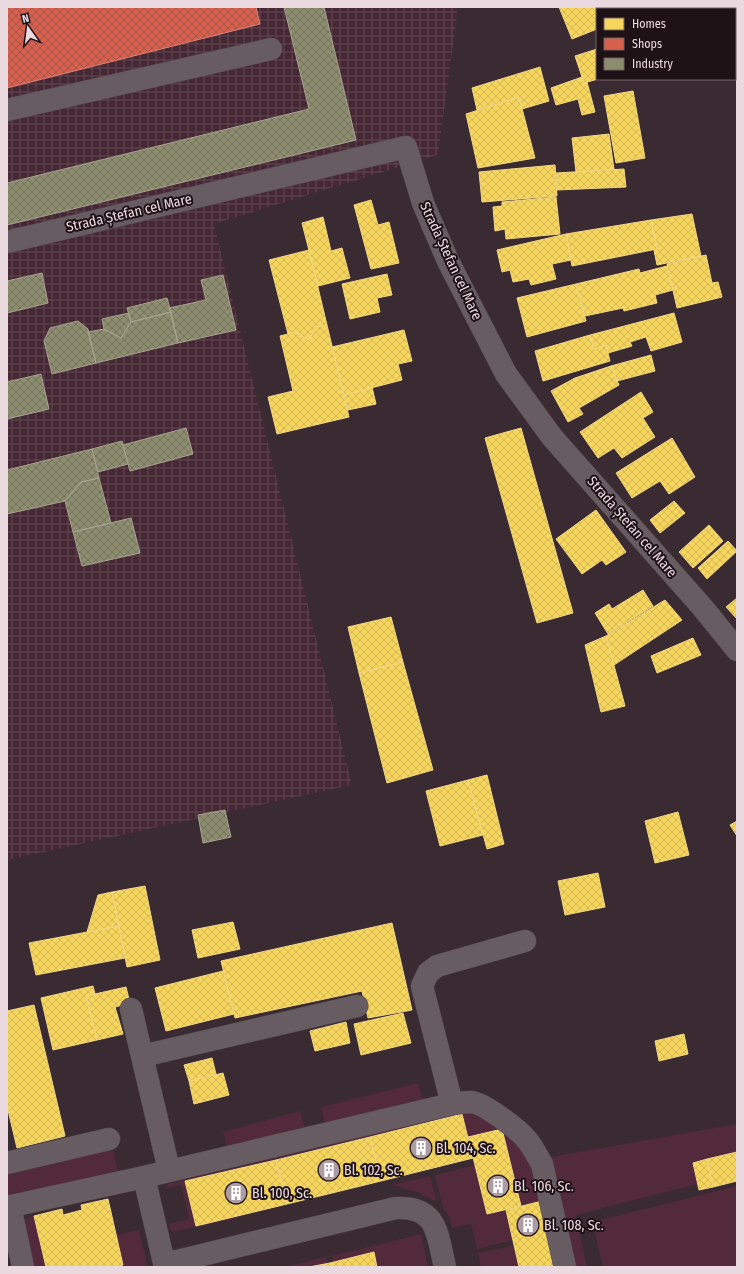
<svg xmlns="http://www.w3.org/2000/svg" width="744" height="1274" font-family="'Fira Sans Condensed',sans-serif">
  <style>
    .industrial { fill: url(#industrial-grid) }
    .grass { fill: #53293c }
    .homes { fill: url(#homes-cross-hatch); stroke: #f3d684 }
    .shops { fill: url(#shops-cross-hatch); stroke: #dc8479 }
    .industry { fill: url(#industry-cross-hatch); stroke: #a8a390 }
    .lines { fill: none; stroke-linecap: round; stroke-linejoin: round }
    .minor-casing { stroke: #54484d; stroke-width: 23 }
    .minor { stroke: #675c61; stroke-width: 22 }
    .labels { text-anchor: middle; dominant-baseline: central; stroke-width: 4; stroke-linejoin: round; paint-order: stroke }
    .street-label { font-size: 14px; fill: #ebd9e0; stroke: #1e1217 }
    .poi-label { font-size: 14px; fill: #ebd9e0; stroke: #1e1217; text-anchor: start }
  </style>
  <defs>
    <pattern id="industrial-grid" width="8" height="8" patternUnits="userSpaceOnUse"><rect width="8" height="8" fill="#462835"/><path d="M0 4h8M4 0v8" fill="none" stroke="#614752"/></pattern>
    <pattern id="homes-cross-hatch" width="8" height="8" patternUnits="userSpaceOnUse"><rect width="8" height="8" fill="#f6d55c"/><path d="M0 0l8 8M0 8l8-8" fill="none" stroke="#d3b757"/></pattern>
    <pattern id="shops-cross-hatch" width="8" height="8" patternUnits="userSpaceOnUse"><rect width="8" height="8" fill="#d6604d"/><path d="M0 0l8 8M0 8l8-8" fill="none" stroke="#a4554a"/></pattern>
    <pattern id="industry-cross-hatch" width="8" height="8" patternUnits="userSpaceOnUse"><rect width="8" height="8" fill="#8c8c6e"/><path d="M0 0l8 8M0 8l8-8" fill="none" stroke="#74725f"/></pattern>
  </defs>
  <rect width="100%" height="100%" fill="#392b31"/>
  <path class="industrial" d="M 7,7 L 458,7 L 438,155 L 214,224 L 352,785 L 7,860 Z"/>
  <path class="grass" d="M 418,1083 L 423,1099 L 325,1123 L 321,1107 Z
    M 467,1108 C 491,1111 517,1133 528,1155 C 544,1185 551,1233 559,1267 L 557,1267 L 542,1201 L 521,1206 L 502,1129 L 468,1137 L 462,1114 L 185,1181 L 196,1226 L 237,1216 L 238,1218 L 171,1232 L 169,1224 L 189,1219 L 181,1185 L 164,1189 L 168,1184 L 461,1112 L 460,1109 Z
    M 300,1111 L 305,1129 L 227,1147 L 223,1132 Z
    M 737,1124 L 737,1152 L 693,1163 L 698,1184 L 576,1215 L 587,1267 L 575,1267 L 550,1157 Z
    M 112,1146 L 118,1171 L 7,1197 L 7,1171 Z
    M 475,1165 L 486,1214 L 506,1210 L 513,1240 L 477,1249 L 471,1224 L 452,1228 L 449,1216 L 443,1207 L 435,1175 Z
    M 430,1176 L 437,1202 L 417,1192 L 392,1185 Z
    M 737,1186 L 737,1267 L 603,1267 L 592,1222 Z
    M 34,1216 L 46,1267 L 34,1267 L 23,1219 Z
    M 139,1230 L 148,1267 L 115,1267 L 123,1265 L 116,1235 Z
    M 421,1234 L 428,1267 L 377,1267 L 374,1253 L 333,1262 L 332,1256 Z
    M 514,1245 L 519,1267 L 481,1267 L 478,1253 Z
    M 326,1257 L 327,1263 L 309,1267 L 285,1267 Z"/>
  <path class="homes" d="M 559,7 L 609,7 L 610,9 L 597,9 L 597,29 L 572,39 Z
    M 597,49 L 598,79 L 584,83 L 575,56 Z
    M 540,67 L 549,101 L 522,109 L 519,97 L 477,110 L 472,88 Z
    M 582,77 L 584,83 L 587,82 L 595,112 L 582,115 L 578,99 L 556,105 L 551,88 Z
    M 633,91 L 645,158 L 616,163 L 604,96 Z
    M 519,97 L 535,158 L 478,168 L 466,114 Z
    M 609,134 L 614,169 L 576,172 L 572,138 Z
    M 555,165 L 557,196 L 482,202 L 479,172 Z
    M 624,169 L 626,187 L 557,190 L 556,173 Z
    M 556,197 L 560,234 L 506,239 L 505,229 L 495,231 L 493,207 L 502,206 L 502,202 Z
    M 371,200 L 378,225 L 389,222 L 399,263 L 371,269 L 354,205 Z
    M 692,214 L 701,256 L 657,265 L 654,250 L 657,249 L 651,220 Z
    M 323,217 L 331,251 L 342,248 L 350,278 L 318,286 L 302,223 Z
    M 651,220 L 657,249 L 572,266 L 566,234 Z
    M 566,234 L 571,260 L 552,264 L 556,279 L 531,285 L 529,279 L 513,282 L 510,270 L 502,272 L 497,250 Z
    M 309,250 L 327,325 L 316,327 L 309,340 L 296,332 L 288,334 L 269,260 Z
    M 706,255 L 712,283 L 718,282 L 722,297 L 677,308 L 667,264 Z
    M 667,266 L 673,290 L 655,295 L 657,303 L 624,311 L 623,308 L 585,316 L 576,284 L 639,269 L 640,273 Z
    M 387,274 L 392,295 L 377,298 L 380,312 L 350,319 L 342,284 Z
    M 576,284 L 586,321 L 527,337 L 517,298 Z
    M 674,313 L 682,342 L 651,351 L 646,337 L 630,342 L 632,346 L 608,353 L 606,345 L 594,349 L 590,335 Z
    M 327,325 L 349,417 L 277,434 L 268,397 L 293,391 L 280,336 L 296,332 L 309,340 L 316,327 Z
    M 404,330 L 412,361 L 398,364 L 402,380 L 344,395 L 332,347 Z
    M 590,335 L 594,349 L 606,345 L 610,361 L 543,381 L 535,351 Z
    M 651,355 L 655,371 L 617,381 L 611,366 Z
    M 611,366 L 619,385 L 579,408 L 583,414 L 568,422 L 551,391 L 575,378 Z
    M 372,387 L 376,404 L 348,410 L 344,395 Z
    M 641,392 L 653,412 L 643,418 L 655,437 L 622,458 L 614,448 L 598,458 L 580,432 Z
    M 521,428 L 573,613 L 537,623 L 485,438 Z
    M 672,438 L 695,477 L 669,494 L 660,481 L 632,498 L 616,473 Z
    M 674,501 L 685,513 L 660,533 L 650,520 Z
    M 596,510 L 626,552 L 606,565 L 602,560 L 582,574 L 556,539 Z
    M 709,525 L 723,541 L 693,568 L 679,552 Z
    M 728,541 L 737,551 L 707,579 L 698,568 Z
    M 643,590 L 653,606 L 608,634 L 595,613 L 609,604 L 612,609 Z
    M 737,598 L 737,619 L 726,607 Z
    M 665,600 L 682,620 L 614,665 L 606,636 Z
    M 391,617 L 403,662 L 359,673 L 348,627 Z
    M 606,636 L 625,706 L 601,712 L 585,645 Z
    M 693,638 L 701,655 L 657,673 L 651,656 Z
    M 403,662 L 433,770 L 387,783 L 359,673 Z
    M 487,775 L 504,844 L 487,849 L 468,780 Z
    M 468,780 L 483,835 L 440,846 L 426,791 Z
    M 678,812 L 689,855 L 655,863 L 645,821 Z
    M 737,821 L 737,836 L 730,825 Z
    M 598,873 L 605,907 L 565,915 L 558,881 Z
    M 145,886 L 160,960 L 127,967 L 112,892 Z
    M 112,892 L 119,926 L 87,932 L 98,895 Z
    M 233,922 L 240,949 L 198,958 L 192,930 Z
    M 392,923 L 412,1010 L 368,1018 L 362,991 L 235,1018 L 221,961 Z
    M 119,926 L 125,958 L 36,975 L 29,943 Z
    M 223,971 L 234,1014 L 166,1031 L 155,988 Z
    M 93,986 L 95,994 L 86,996 L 97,1040 L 53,1050 L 41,998 Z
    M 126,987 L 130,1003 L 115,1007 L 123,1034 L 97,1040 L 86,996 Z
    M 34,1005 L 65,1136 L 17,1148 L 7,1106 L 7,1011 Z
    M 403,1013 L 411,1043 L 361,1055 L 354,1024 Z
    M 346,1022 L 350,1043 L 315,1051 L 310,1031 Z
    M 684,1034 L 688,1054 L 659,1061 L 655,1041 Z
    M 212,1058 L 216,1074 L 189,1081 L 184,1065 Z
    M 223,1073 L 229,1095 L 194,1104 L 189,1081 Z
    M 462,1114 L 473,1158 L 381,1181 L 370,1137 Z
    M 502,1129 L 521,1206 L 487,1214 L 468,1137 Z
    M 370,1137 L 381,1181 L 287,1204 L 276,1160 Z
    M 737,1152 L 737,1181 L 713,1187 L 707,1159 Z
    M 707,1159 L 713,1187 L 699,1190 L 693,1163 Z
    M 276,1160 L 287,1204 L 196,1226 L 185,1181 Z
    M 108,1199 L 123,1265 L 115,1267 L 46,1267 L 34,1216 L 62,1209 L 63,1215 L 82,1210 L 81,1205 Z
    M 542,1201 L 557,1267 L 519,1267 L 506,1210 Z
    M 374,1252 L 377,1267 L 309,1267 L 330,1263 Z"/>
  <path class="shops" d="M 7,7 L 256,7 L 260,24 L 7,88 Z"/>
  <path class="industry" d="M 284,7 L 324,7 L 356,140 L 7,225 L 7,183 L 309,109 Z
    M 42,273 L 48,303 L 7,313 L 7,281 Z
    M 223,275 L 236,330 L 178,343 L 169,308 L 206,300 L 201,280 Z
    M 167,298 L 171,312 L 131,322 L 127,308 Z
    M 171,312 L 178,343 L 96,363 L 88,332 L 104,329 L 121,338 L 131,322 Z
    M 129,313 L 131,322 L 121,338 L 104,329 L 102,319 Z
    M 78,321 L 88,329 L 96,363 L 52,374 L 44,341 L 50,328 Z
    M 41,374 L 49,409 L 7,419 L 7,382 Z
    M 186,428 L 193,454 L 130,471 L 123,445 Z
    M 122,441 L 128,464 L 98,472 L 92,449 Z
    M 92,449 L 99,478 L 81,482 L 65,501 L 7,514 L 7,470 Z
    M 99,478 L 111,523 L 73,532 L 65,501 L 81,482 Z
    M 131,518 L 140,553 L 82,566 L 73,532 Z
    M 225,810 L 231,837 L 203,843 L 198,815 Z"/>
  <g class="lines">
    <g class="minor-casing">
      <path id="minor" d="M 7,110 L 271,49
        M 7,242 L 406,147 L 423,203 L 448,261 L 506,374 L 552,437 L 703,608 L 737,650
        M 131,1009 L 142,1056
        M 452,1104 L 422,986 L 428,973 L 437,966 L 525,941
        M 7,1163 L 109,1139
        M 169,1170 L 142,1056 L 357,1006
        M 144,1177 L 165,1267
        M 10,1206 L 23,1267
        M 7,1207 L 144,1177 L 452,1104 C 458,1103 465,1102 471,1102 C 484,1103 518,1129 527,1140 C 533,1147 537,1156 542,1164 L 565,1267
        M 165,1264 L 396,1208 C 438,1206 437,1234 445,1267"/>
    </g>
    <use href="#minor" class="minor"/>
  </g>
  <defs>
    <g id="building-disc" transform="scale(1.15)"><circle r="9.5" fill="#ad9ca3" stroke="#1e1217"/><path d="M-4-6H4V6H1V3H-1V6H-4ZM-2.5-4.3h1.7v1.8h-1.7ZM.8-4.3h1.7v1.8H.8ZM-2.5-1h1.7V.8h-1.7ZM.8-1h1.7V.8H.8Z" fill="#fff"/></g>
  </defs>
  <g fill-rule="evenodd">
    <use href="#building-disc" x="421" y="1148"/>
    <use href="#building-disc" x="329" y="1170"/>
    <use href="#building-disc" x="498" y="1186"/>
    <use href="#building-disc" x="236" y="1193"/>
    <use href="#building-disc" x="528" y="1225"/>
  </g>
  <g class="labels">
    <g class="street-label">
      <text transform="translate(129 213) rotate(-13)">Strada Ștefan cel Mare</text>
      <text transform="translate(451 261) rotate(65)">Strada Ștefan cel Mare</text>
      <text transform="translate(632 527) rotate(49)">Strada Ștefan cel Mare</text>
    </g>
    <g class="poi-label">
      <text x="436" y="1148">Bl. 104, Sc.</text>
      <text x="344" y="1170">Bl. 102, Sc.</text>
      <text x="514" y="1186">Bl. 106, Sc.</text>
      <text x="252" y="1193">Bl. 100, Sc.</text>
      <text x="544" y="1225">Bl. 108, Sc.</text>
    </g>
  </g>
  <rect width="744" height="1274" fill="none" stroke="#ebd9e0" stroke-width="16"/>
  <rect x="596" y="8" width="140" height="72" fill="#1e1217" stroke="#706267"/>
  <rect x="604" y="18" width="20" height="12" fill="#f6d55c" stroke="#706267"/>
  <text x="632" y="28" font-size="12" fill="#ebd9e0">Homes</text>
  <rect x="604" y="38" width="20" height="12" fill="#d6604d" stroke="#706267"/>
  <text x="632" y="48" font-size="12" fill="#ebd9e0">Shops</text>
  <rect x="604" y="58" width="20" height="12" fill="#8c8c6e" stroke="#706267"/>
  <text x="632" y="68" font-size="12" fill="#ebd9e0">Industry</text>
  <g transform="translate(28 28) rotate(346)" stroke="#1e1217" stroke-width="3" paint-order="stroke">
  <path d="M0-3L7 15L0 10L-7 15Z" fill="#ebd9e0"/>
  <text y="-6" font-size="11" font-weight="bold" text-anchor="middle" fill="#ebd9e0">N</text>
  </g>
</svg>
